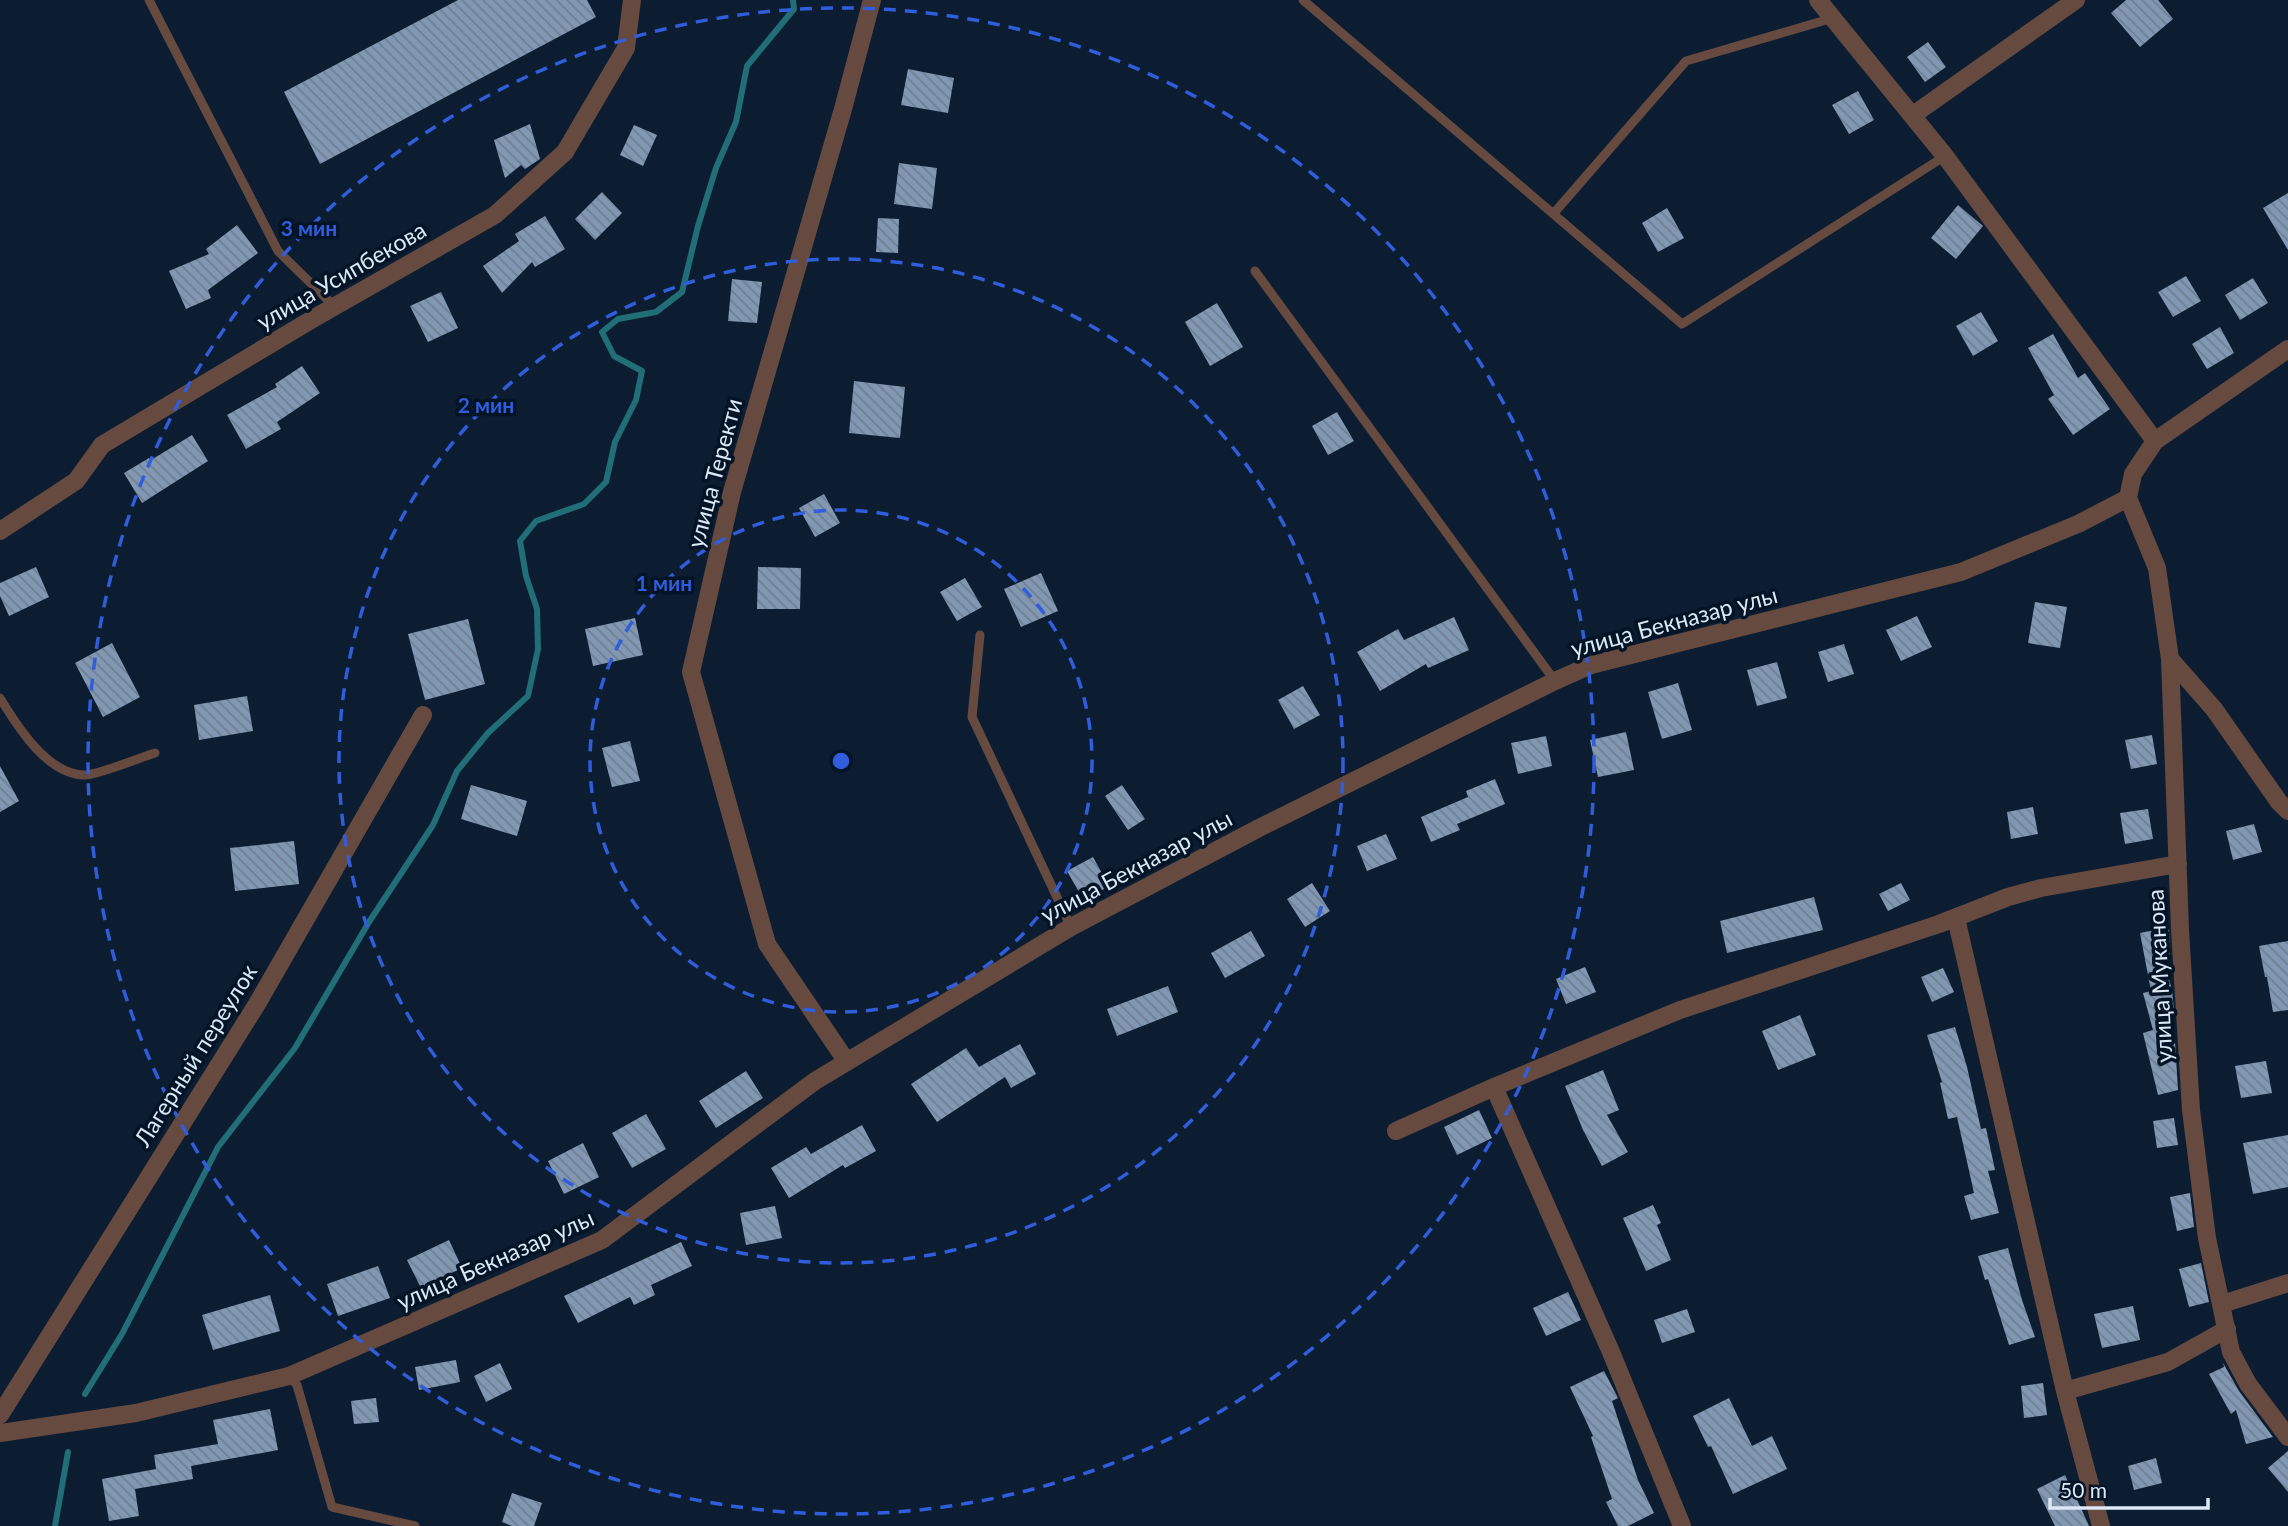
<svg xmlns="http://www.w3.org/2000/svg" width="2288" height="1526" font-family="Lato,sans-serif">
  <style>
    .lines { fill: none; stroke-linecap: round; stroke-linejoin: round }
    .stream { stroke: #216e76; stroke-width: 6 }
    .building { fill: url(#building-back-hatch) }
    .service { stroke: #664a40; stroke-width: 9 }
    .minor { stroke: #664a40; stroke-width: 18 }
    .ring { fill: none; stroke: #305ddb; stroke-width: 3.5; stroke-dasharray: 12 9 }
    .labels { text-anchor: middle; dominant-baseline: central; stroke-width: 7; stroke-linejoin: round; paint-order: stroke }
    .street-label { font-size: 23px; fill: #dce8f6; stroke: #041427 }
    .centre { fill: #305ddb; stroke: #041427; stroke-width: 3.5 }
    .ring-label { font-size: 21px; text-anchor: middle; font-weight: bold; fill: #305ddb; stroke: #041427; stroke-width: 7; stroke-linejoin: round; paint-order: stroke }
  </style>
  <defs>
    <pattern id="building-back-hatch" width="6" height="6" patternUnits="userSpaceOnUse" patternTransform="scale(1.75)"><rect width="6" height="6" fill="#8297b1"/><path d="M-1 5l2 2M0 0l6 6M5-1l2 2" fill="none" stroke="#6f7f92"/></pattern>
  </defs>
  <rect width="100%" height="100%" fill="#0c1d31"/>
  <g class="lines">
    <path class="stream" d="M 85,1394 L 122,1334 L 218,1147 L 295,1048 L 369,922 L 433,825 L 457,771 L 488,733 L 528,696 L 538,649 L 537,609 L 526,576 L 520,541 L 536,521 L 584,504 L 606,482 L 615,442 L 636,400 L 642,371 L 614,356 L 602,332 L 618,319 L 656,312 L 682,292 L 698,226 L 716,168 L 736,122 L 747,66 L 794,9 L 793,0
      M 55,1526 L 68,1452"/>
  </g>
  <path class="building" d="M 458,0 L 587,0 L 596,17 L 320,164 L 284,92 Z
    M 2126,0 L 2158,0 L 2173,19 L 2140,47 L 2111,13 Z
    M 1928,42 L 1946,67 L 1925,82 L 1907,57 Z
    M 908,69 L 954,78 L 948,113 L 901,105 Z
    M 1858,91 L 1874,120 L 1849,134 L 1832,105 Z
    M 530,124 L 540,159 L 525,169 L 521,165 L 505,178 L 494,140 Z
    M 634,125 L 657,135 L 643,166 L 620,155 Z
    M 899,163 L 937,168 L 932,209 L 894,204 Z
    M 602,192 L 622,213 L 595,240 L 575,219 Z
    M 2288,193 L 2288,250 L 2263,208 Z
    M 1958,205 L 1983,226 L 1956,259 L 1931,238 Z
    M 1667,208 L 1684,238 L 1658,252 L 1642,223 Z
    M 545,216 L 565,249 L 535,267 L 532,262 L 502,293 L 483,266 L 519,241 L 515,234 Z
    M 878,218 L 899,219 L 898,253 L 876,252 Z
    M 237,225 L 258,253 L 208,290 L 211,298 L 186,309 L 169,271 L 209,254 L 206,249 Z
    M 2186,276 L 2201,301 L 2173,317 L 2158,292 Z
    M 2253,278 L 2268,303 L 2240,320 L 2225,295 Z
    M 732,279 L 762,282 L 757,323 L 728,321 Z
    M 441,292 L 458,328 L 428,342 L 410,306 Z
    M 1217,303 L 1243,347 L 1210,366 L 1185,322 Z
    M 1981,312 L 1998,341 L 1973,356 L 1956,326 Z
    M 2220,327 L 2234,353 L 2207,369 L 2192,344 Z
    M 2053,334 L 2078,378 L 2085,373 L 2110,409 L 2073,435 L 2048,399 L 2054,395 L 2028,348 Z
    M 302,366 L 320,393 L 277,422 L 281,429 L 246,449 L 227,415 L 277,387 L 275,384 Z
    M 854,381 L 905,387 L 900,438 L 849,433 Z
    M 1337,412 L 1354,441 L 1328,455 L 1312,426 Z
    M 192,435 L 208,461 L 142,503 L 124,473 L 149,458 L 151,460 Z
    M 824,494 L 840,523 L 815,537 L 799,508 Z
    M 36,567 L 49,597 L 9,616 L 0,596 L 0,583 Z
    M 758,567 L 801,568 L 800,609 L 757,609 Z
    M 1041,573 L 1058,611 L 1021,627 L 1004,589 Z
    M 965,578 L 982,607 L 957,621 L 940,592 Z
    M 2035,602 L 2067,607 L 2060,648 L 2028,643 Z
    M 1917,616 L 1932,647 L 1901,661 L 1886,630 Z
    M 1454,617 L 1469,650 L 1428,668 L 1426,664 L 1380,691 L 1357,652 L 1398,629 L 1404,640 Z
    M 635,618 L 643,655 L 593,666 L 585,629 Z
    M 468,619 L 485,684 L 425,700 L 408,634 Z
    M 112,643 L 140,697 L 103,717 L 75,663 Z
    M 1844,644 L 1854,674 L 1828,682 L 1818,652 Z
    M 1777,662 L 1787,698 L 1757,706 L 1747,670 Z
    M 1678,683 L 1692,730 L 1662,739 L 1648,692 Z
    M 1303,686 L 1320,715 L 1294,729 L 1278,700 Z
    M 247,696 L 253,731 L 199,740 L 194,705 Z
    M 1626,732 L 1634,770 L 1598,777 L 1590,740 Z
    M 2152,735 L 2157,764 L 2131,769 L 2125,740 Z
    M 1546,736 L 1552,766 L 1518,774 L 1511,743 Z
    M 630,741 L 640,781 L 612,787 L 602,748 Z
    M 0,766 L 19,801 L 0,812 Z
    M 1495,779 L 1505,804 L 1457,824 L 1460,830 L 1431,842 L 1421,817 L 1468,797 L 1466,791 Z
    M 471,785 L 527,801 L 517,836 L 461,819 Z
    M 1122,785 L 1145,819 L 1128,830 L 1105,796 Z
    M 2033,807 L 2038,834 L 2011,839 L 2007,812 Z
    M 2148,809 L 2153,839 L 2125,844 L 2120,813 Z
    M 2254,824 L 2262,852 L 2233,860 L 2226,831 Z
    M 1386,834 L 1397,859 L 1367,871 L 1357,846 Z
    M 294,841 L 299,884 L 235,891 L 230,848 Z
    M 1093,857 L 1109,886 L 1084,901 L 1067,871 Z
    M 1312,883 L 1330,911 L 1305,927 L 1287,899 Z
    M 1901,883 L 1910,900 L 1888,911 L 1879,894 Z
    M 1814,897 L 1823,930 L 1727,953 L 1720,921 Z
    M 2169,927 L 2170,960 L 2164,961 L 2172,990 L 2174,1011 L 2167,1012 L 2175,1042 L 2178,1090 L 2158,1095 L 2143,1033 L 2153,1030 L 2143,993 L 2151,991 L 2140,933 Z
    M 1251,931 L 1265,956 L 1225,978 L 1211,953 Z
    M 2288,941 L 2288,1010 L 2273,1012 L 2267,977 L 2265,977 L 2259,946 Z
    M 1585,967 L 1596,992 L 1566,1004 L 1556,979 Z
    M 1943,968 L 1954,992 L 1932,1002 L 1921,977 Z
    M 1168,986 L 1178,1012 L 1117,1036 L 1107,1009 Z
    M 1800,1015 L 1816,1055 L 1778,1070 L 1762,1031 Z
    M 1955,1027 L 1967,1067 L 1981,1129 L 1986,1128 L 1995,1170 L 1988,1171 L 1999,1213 L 1971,1220 L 1964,1196 L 1974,1193 L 1957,1117 L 1948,1119 L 1940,1083 L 1942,1082 L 1927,1035 Z
    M 1020,1044 L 1036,1074 L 1011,1088 L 1005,1077 L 937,1122 L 911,1084 L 966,1048 L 979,1067 Z
    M 2266,1061 L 2272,1093 L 2241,1098 L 2235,1066 Z
    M 1603,1070 L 1619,1110 L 1607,1115 L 1628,1152 L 1602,1166 L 1583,1130 L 1565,1086 Z
    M 746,1071 L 763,1098 L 716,1128 L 699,1101 Z
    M 1479,1110 L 1492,1138 L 1457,1155 L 1444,1127 Z
    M 646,1114 L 666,1149 L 632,1168 L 612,1133 Z
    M 2174,1118 L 2178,1145 L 2157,1148 L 2153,1121 Z
    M 862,1125 L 876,1151 L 845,1168 L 843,1165 L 789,1198 L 771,1168 L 806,1147 L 811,1154 Z
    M 2288,1135 L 2288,1187 L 2253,1194 L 2243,1143 Z
    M 583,1143 L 599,1177 L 564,1194 L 548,1161 Z
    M 2190,1193 L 2194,1227 L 2177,1231 L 2170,1197 Z
    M 1653,1205 L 1661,1223 L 1657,1225 L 1671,1260 L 1646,1271 L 1623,1218 Z
    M 775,1206 L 782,1238 L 746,1245 L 740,1213 Z
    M 449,1240 L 462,1268 L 421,1288 L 407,1260 Z
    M 681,1242 L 692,1266 L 651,1285 L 655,1295 L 634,1305 L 630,1297 L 578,1323 L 564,1296 Z
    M 2008,1248 L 2022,1300 L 2035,1337 L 2009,1345 L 1988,1279 L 1985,1280 L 1978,1256 Z
    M 2201,1263 L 2209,1302 L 2189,1307 L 2179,1269 Z
    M 378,1266 L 390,1298 L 338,1316 L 327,1284 Z
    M 1568,1292 L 1581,1320 L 1546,1336 L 1533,1308 Z
    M 270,1295 L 280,1331 L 213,1350 L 202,1315 Z
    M 2133,1306 L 2140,1340 L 2102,1348 L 2094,1314 Z
    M 1687,1309 L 1695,1332 L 1662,1343 L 1654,1320 Z
    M 456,1360 L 460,1382 L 419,1390 L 415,1367 Z
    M 500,1363 L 512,1389 L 486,1402 L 474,1376 Z
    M 2223,1363 L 2239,1391 L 2273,1437 L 2246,1444 L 2236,1410 L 2231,1414 L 2209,1374 L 2224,1367 Z
    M 1604,1371 L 1618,1398 L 1612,1401 L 1638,1480 L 1654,1513 L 1628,1526 L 1618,1526 L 1606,1502 L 1612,1499 L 1591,1437 L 1593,1436 L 1570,1387 Z
    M 2043,1383 L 2047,1415 L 2024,1418 L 2021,1386 Z
    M 376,1398 L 379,1422 L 354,1424 L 351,1401 Z
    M 1729,1398 L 1752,1446 L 1772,1436 L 1787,1469 L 1733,1494 L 1711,1446 L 1708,1447 L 1693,1416 Z
    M 270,1409 L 278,1450 L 191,1466 L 193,1479 L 135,1489 L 139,1516 L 109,1521 L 102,1479 L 156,1469 L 154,1455 L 218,1444 L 213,1420 Z
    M 2288,1451 L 2288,1492 L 2268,1468 Z
    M 2156,1458 L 2162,1483 L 2134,1490 L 2128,1466 Z
    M 2065,1475 L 2080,1506 L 2089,1526 L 2055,1526 L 2037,1489 Z
    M 512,1493 L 542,1503 L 534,1526 L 512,1526 L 502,1522 Z"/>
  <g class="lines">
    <path class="service" d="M 149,0 L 278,251 L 334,306
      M 1303,0 L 1682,324 L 1945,156
      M 1554,213 L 1686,61 L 1833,18
      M 1255,271 L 1555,681
      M 980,635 L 972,717 L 1071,927
      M 0,698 C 17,726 48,776 86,775 C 100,774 139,758 155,753
      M 289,1376 L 297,1385 L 332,1507 L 415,1526"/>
    <path class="minor" d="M 1818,0 L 1945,156 L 2155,441
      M 1913,115 L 2076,0
      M 2128,498 L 2157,568 L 2170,659 L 2180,930 L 2191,1110 L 2207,1238 L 2231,1352 L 2248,1384 L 2288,1437
      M 0,531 L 76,481 L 102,445 L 316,317 L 495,215 L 565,152 L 626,48 L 632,0
      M 2170,659 L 2214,709 L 2279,802 L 2288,811
      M 1956,918 L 2065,1391 L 2101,1526
      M 847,1062 L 767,944 L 691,672 L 732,492 L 843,109 L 872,0
      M 1494,1087 L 1611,1352 L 1682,1526
      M 1396,1131 L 1494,1087 L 1680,1010 L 1939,924 L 2008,897 L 2041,888 L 2178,864
      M 2222,1304 L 2288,1283
      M 2065,1391 L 2168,1362 L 2227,1329
      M 0,1415 L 257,1004 L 423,715
      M 0,1433 L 136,1413 L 289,1376 L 602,1240 L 815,1081 L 1071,927 L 1259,828 L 1555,681 L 1591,665 L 1961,572 L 2078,524 L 2128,498 L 2133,474 L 2155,441 L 2288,349"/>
  </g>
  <g class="ring">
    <circle cx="841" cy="761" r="251"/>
    <circle cx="841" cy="761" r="502"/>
    <circle cx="841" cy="761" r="753"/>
  </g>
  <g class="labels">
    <g class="street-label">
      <text transform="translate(341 275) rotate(-30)">улица Усипбекова</text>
      <text transform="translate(714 473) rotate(-75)">улица Теректи</text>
      <text transform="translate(1674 621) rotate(-15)">улица Бекназар улы</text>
      <text transform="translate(1136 866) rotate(-28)">улица Бекназар улы</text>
      <text transform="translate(2159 976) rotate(-93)">улица Муканова</text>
      <text transform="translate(195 1055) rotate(-58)">Лагерный переулок</text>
      <text transform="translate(495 1259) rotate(-24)">улица Бекназар улы</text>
    </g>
  </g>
  <circle cx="841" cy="761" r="10" class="centre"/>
  <g class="ring-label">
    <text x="309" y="236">3 мин</text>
    <text x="486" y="413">2 мин</text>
    <text x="664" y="591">1 мин</text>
  </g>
  <path d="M2050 1498v10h158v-10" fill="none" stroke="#dce8f6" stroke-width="3.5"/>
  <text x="2060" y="1498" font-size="21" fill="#dce8f6" stroke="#041427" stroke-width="5" paint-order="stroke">50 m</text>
</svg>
